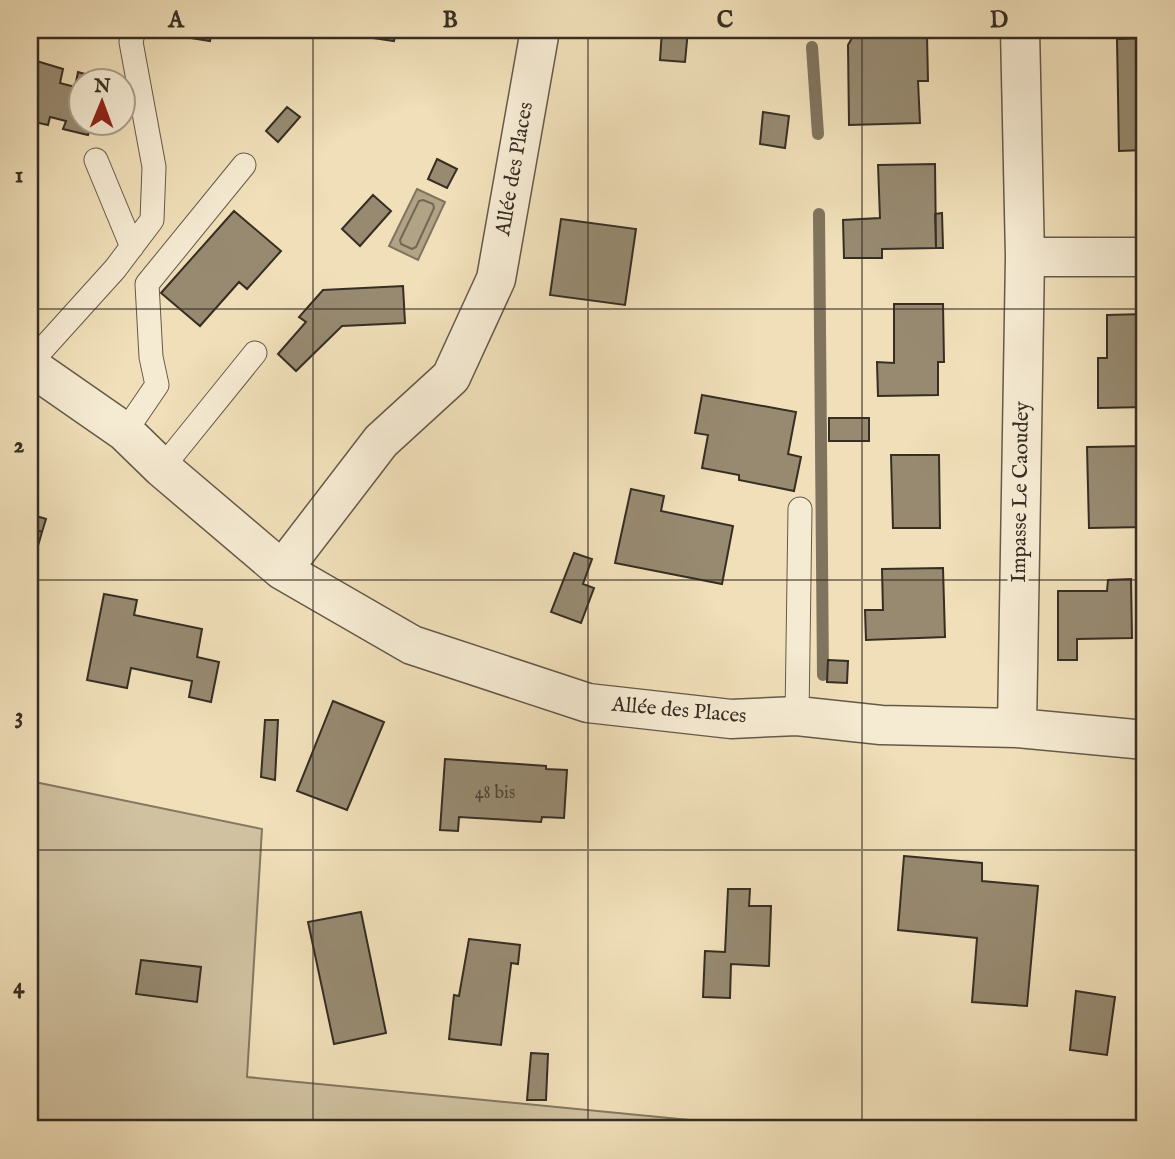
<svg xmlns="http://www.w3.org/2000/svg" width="1175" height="1159" font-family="'IM FELL English',serif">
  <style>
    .green { fill: #d0c1a0; stroke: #837862; stroke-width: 2 }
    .water { fill: #b1a386; stroke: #80745e; stroke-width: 2 }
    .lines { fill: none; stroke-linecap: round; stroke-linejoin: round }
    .shore { stroke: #746854; stroke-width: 2 }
    .stream { stroke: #80745e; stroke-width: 12 }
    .building { fill: #978a71; stroke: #362e23; stroke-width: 2 }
    .lane-casing { stroke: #645a48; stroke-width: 25 }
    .street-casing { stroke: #645a48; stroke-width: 41 }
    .lane { stroke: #f5ead2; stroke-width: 23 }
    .street { stroke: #f5ead2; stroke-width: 38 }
    .grid { fill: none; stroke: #362e23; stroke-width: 2; stroke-opacity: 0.55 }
    .labels { text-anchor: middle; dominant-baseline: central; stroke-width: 7; stroke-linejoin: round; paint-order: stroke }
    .number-label { font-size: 18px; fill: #4e4536 }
    .street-label { font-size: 21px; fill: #362e23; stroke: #f5ead2 }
    .neatline { fill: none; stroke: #362e23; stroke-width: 2.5 }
    .grid-label { font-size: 23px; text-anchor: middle; font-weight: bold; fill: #362e23 }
  </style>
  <rect width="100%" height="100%" fill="#f0dfb9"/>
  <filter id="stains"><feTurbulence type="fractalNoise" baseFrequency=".00286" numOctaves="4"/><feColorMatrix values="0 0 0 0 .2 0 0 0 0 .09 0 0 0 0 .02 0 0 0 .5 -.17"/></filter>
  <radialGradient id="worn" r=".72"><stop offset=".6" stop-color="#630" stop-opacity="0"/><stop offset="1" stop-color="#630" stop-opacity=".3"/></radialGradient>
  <path class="green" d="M 30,781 L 262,829 L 247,1077 L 783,1129 L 30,1129 Z"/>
  <path class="water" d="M 417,189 L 445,202 L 418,260 L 389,246 Z"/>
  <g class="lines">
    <path class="shore" d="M 423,200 L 433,204 L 434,208 L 416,247 L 412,249 L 401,244 L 400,240 L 419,201 Z"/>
    <path class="stream" d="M 812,47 L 818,134
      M 819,214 L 823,675"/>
  </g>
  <path class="building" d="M 30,30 L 37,30 L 30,59 L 63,69 L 60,83 L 75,87 L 78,72 L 103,79 L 103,80 L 80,80 L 80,122 L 92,122 L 88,135 L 63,129 L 66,121 L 50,117 L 48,125 L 30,121 Z
    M 173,30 L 212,30 L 210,41 L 172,35 Z
    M 360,30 L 396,30 L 394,41 L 359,36 Z
    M 662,30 L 688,30 L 685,62 L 660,60 Z
    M 927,35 L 928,81 L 918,81 L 920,123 L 849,125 L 848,45 L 852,38 Z
    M 1145,38 L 1145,150 L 1119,151 L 1117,39 Z
    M 287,107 L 300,117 L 278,142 L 266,131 Z
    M 763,112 L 789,116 L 785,148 L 760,144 Z
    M 437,159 L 457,169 L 447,188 L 428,179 Z
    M 935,164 L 936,248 L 882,249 L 882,258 L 844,258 L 843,220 L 880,218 L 878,165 Z
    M 373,195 L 391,211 L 360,246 L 342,229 Z
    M 234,211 L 281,251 L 247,289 L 239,282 L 200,326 L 161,293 Z
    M 942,213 L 943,248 L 936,248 L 935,214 Z
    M 561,219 L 636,229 L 625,305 L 550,295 Z
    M 403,286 L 405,323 L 342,326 L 296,371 L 278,354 L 306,322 L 299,317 L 323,290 Z
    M 894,304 L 943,304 L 944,362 L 938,362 L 938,395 L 878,396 L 877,362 L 894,363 Z
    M 1145,314 L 1145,407 L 1098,408 L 1098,358 L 1107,358 L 1107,315 Z
    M 702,395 L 796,412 L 788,454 L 801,457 L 794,491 L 739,480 L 739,475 L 702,468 L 708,435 L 695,433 Z
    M 829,418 L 869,418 L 869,441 L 829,441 Z
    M 1145,446 L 1145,527 L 1089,528 L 1087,447 Z
    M 891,455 L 939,455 L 940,528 L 893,528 Z
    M 631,489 L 664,496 L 661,511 L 733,526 L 722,584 L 615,563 Z
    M 30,514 L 46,519 L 42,532 L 30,528 Z
    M 30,528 L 42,532 L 30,574 Z
    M 574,553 L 592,559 L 583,584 L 594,588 L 581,623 L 551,612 Z
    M 943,568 L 945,637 L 866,640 L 865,610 L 883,610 L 882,569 Z
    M 1131,579 L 1132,638 L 1077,639 L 1077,660 L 1058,660 L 1058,591 L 1107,591 L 1108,580 Z
    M 104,594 L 137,600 L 134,615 L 202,629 L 197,657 L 219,662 L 211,702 L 189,697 L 192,681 L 131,668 L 127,688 L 87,680 Z
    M 828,660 L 848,661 L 847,683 L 827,682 Z
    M 333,701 L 384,722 L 347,810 L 297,791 Z
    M 265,720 L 278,720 L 275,780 L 261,777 Z
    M 445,759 L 546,766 L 546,769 L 567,770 L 564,818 L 542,817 L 541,822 L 459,817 L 458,831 L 440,830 Z
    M 904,856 L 982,863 L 982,881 L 1038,886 L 1027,1006 L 972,1002 L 977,938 L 898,930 Z
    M 728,889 L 750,889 L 749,906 L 771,906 L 769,966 L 731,964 L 730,998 L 703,997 L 705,951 L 725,952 Z
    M 361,912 L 386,1033 L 334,1044 L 308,922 Z
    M 469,939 L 520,945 L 518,964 L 511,963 L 511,965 L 501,1045 L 449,1039 L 454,995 L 459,996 Z
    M 141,960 L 201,967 L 197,1002 L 136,994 Z
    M 1076,991 L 1115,997 L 1107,1055 L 1070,1050 Z
    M 531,1053 L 548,1054 L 546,1100 L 527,1100 Z"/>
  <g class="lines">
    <g class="lane-casing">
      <path id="lane" d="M 96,160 L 132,247
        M 30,363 L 115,269 L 152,220 L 154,167 L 131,42 L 134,30
        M 125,432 L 157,385 L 151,357 L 147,284 L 244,165
        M 162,468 L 255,353
        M 797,716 L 800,509"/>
    </g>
    <g class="street-casing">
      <path id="street" d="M 1025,257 L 1145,257
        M 30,366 L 125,432 L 162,468 L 282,570 L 412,645 L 588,703 L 731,719 L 797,716 L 881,725 L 1017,728 L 1145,740
        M 282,570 L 381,441 L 451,377 L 496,279 L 540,30
        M 1017,728 L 1025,257 L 1020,30"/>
    </g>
    <use href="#lane" class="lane"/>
    <use href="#street" class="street"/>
  </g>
  <path class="grid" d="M 313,30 L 313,1129M 588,30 L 588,1129M 862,30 L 862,1129M 30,309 L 1145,309M 30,580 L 1145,580M 30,850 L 1145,850"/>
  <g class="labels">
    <g class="number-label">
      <text x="495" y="793">48 bis</text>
    </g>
    <g class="street-label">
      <text transform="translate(515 169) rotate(-80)">Allée des Places</text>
      <text transform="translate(1021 492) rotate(-89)">Impasse Le Caoudey</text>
      <text transform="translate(679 711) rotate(5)">Allée des Places</text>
    </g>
  </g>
  <rect width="1175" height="1159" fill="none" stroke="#f0dfb9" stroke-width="77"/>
  <g transform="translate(102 102) rotate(1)"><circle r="33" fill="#f5ead2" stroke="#a99f8c" stroke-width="2"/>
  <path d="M0-5L12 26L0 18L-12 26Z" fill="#8f2418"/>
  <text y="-10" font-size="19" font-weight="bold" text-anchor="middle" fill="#362e23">N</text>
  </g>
  <rect x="38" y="38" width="1098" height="1082" class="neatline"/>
  <g class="grid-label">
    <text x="176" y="27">A</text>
    <text x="450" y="27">B</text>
    <text x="725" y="27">C</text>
    <text x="999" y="27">D</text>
    <text x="19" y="182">1</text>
    <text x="19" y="452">2</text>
    <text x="19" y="723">3</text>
    <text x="19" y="993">4</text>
  </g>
  <rect width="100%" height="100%" filter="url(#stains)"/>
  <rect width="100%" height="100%" fill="url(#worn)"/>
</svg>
